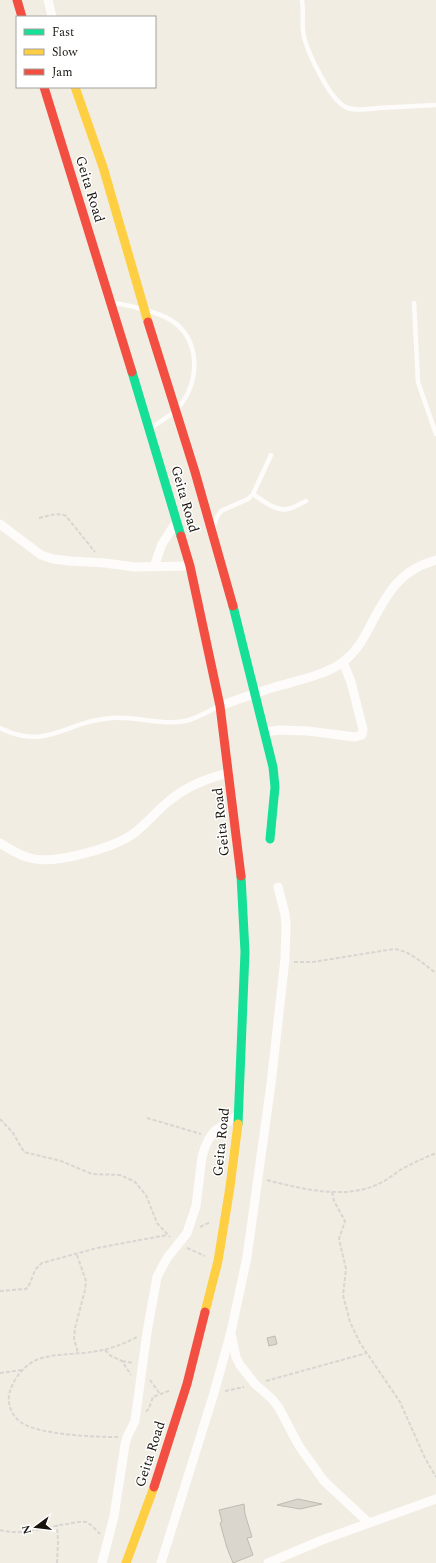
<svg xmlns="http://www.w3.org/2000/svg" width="436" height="1563" font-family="Spectral,serif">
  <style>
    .building { fill: #dad6ce; stroke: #bfbbb3 }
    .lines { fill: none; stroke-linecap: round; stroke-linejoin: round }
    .path { stroke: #d8d6d3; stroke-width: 2; stroke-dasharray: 4 2; stroke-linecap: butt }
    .lane { stroke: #fdfcfb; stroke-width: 4.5 }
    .street { stroke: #fdfcfb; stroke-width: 9 }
    .fast { stroke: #16e098; stroke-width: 9 }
    .slow { stroke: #ffcf43; stroke-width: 9 }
    .jam { stroke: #f24e42; stroke-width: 9 }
    .labels { text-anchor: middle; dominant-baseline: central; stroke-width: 3; stroke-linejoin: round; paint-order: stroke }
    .street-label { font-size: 14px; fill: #18140d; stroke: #fff }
  </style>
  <rect width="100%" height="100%" fill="#f2ede2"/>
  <path class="building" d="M 275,1336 L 277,1344 L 269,1346 L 267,1338 Z
    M 298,1499 L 322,1504 L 300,1509 L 277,1505 Z
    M 244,1504 L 245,1514 L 252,1537 L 247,1538 L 253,1555 L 233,1563 L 227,1548 L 220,1523 L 222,1522 L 219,1510 Z"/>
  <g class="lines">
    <path class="path" d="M 39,518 C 48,516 57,512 66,516 L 95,552
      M 294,962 L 313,962 L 394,949 C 411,951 423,964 436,973
      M 147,1118 L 201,1134
      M 0,1119 L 13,1133 L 24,1152 L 61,1161 L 92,1174 L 120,1175 L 129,1179 L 135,1182 L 146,1195 L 157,1223 L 170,1237
      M 267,1180 C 302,1189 348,1201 382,1182 C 389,1179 395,1173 402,1169 C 413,1163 424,1158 436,1153
      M 332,1192 L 334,1201 L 345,1221 L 339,1239 L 346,1269 L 343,1295 L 350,1322 L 360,1343 L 400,1402 L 425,1458 L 436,1477
      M 200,1227 L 210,1222
      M 187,1248 L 205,1256
      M 77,1255 L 86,1281 L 85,1290 L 75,1328 L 74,1339 L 78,1353
      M 0,1291 L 26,1289 C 34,1280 31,1271 42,1263 L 97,1248 L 167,1235
      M 105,1350 L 111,1356 L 122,1361 L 131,1375
      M 122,1361 L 133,1363
      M 0,1373 L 22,1370
      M 150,1380 L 160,1394
      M 266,1381 L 367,1353
      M 225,1391 L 244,1387
      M 146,1412 L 149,1408 L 153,1397 L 171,1390
      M 118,1437 C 95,1437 41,1435 22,1423 C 12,1417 6,1403 10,1391 C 14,1379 22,1368 34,1361 C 51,1353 72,1355 91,1352 C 107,1350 122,1345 137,1337
      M 0,1530 C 23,1536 44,1527 67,1524 C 73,1523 80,1521 86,1522 C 91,1524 96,1530 100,1534
      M 57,1563 L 58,1542 L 57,1525"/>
    <path class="lane" d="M 302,0 C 304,12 301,25 304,37 C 308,53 331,103 348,108 C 357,111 369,109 378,108 C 397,107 417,106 436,105
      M 116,303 C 133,307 153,310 169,319 C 202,337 201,385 176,410 C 170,416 161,421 154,426
      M 414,303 L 418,382 L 436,434
      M 253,494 C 262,500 276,512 288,509 C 294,508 301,503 306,501
      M 214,526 L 217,517 L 221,511 L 248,499 L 253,494 L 271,455
      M 0,728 C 47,752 68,720 112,718 C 138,716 164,727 189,720 C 198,717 208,712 217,707"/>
    <path class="street" d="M 48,0 L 52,17
      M 0,524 L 41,555 L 53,559 L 70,561 L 105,563 L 134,567 L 190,566
      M 154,567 L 162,544 L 177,521
      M 220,706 C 238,699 256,693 275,687 C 298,680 323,676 343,662 C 356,652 363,640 370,626 C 387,594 399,570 436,560
      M 265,732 L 279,730 L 308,731 L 355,737 L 362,735 L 363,729 L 351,682 L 343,662
      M 0,843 C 9,849 19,855 30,858 C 54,865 113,848 133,834 C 146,825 156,811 169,801 C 187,786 207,778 229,773
      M 231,1334 L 236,1357 L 240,1365 L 255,1384 L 272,1399 L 279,1408 L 299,1446 L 324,1481 L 369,1523
      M 102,1563 L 114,1516 L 125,1445 L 127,1437 L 135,1421 L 147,1332 L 157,1277 L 167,1258 L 187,1233 L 196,1206 L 202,1157 L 205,1147 L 210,1137 L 215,1131 L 239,1114
      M 161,1563 L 214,1393 L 231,1332 L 247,1257 L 271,1084 L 285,959 L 286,926 L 285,914 L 278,887
      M 268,1563 L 322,1540 L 436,1499"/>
    <path class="fast" d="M 132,372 L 181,536
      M 233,606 L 273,767 L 275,787 L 270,839
      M 238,1124 L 245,952 L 241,876"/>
    <path class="slow" d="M 75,87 L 103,167 L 148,322
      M 205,1312 L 218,1261 L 230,1187 L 238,1124
      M 126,1563 L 154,1487"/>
    <path class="jam" d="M 17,0 L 22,17
      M 44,87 L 132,372
      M 148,322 L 195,472 L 233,606
      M 181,536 L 190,566 L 220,706 L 241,876
      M 154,1487 L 187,1384 L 205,1312"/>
  </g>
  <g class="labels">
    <g class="street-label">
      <text transform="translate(90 189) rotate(73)">Geita Road</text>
      <text transform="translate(185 499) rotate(74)">Geita Road</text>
      <text transform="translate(221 822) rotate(-96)">Geita Road</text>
      <text transform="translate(221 1142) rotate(-84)">Geita Road</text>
      <text transform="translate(150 1454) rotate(-72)">Geita Road</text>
    </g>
  </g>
  <rect x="16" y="16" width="140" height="72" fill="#ffffff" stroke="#a3a19e"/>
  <rect x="24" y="29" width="20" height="6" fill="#16e098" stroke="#a3a19e"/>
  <text x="52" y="36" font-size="12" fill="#18140d">Fast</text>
  <rect x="24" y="49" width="20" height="6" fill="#ffcf43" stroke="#a3a19e"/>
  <text x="52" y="56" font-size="12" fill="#18140d">Slow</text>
  <rect x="24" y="69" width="20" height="6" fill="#f24e42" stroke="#a3a19e"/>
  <text x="52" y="76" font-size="12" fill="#18140d">Jam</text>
  <g transform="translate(36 1527) rotate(255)" stroke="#ffffff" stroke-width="3" paint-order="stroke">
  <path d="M0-3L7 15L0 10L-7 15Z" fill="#18140d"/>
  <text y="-6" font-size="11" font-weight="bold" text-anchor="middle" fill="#18140d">N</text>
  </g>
</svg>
